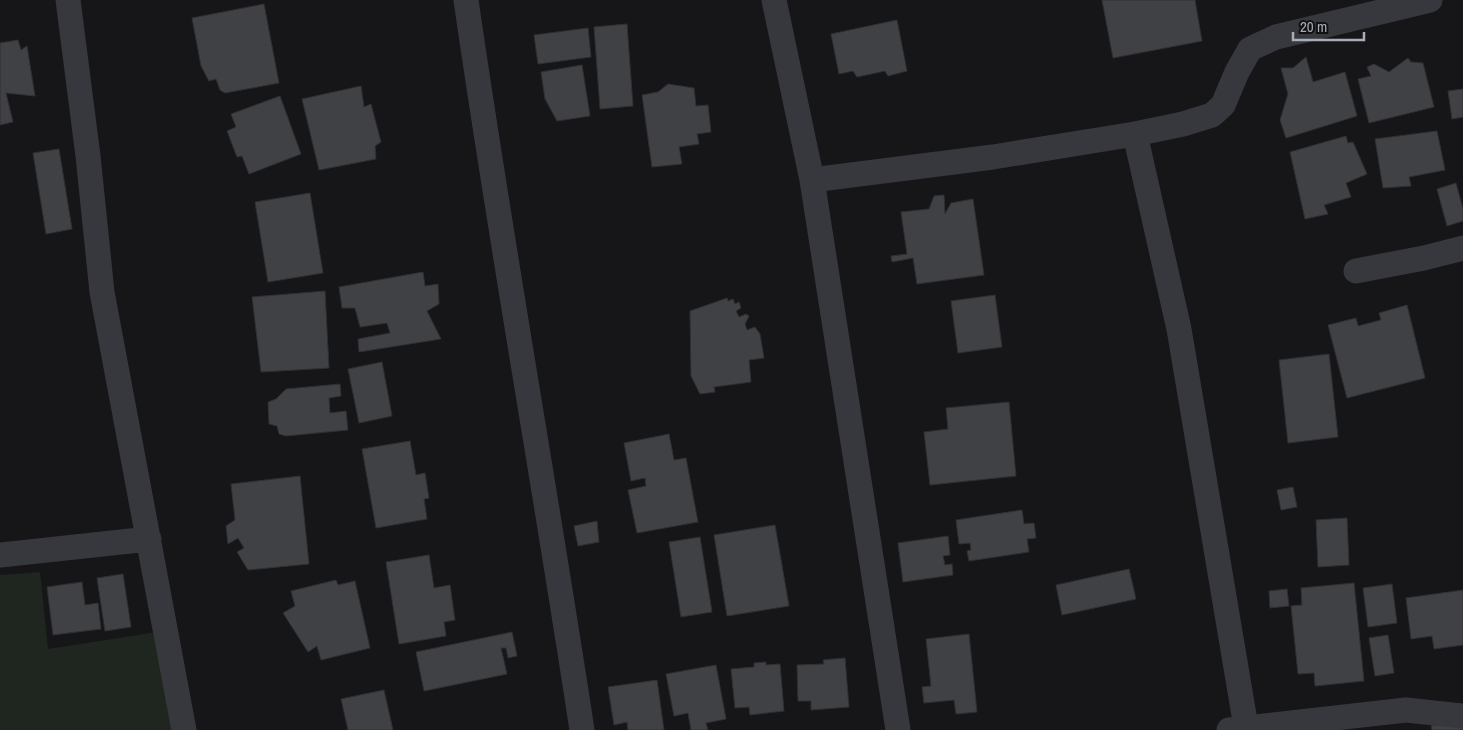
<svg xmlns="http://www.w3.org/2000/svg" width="1463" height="730" font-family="'Archivo Narrow',sans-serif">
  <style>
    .green { fill: #1e261f }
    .building { fill: #404145; stroke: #303034 }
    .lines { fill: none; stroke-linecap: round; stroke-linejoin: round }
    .street { stroke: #37383d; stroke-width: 25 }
  </style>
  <rect width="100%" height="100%" fill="#161618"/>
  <path class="green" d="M 40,572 L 48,649 L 164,631 L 180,730 L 0,730 L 0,575 Z"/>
  <path class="building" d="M 1102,0 L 1195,0 L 1202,41 L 1113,58 Z
    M 264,4 L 279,83 L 225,93 L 220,90 L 216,79 L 209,81 L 201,66 L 192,18 Z
    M 897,20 L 907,71 L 888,76 L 885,71 L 857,77 L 853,71 L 839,74 L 831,34 Z
    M 627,24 L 633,106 L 600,109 L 594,27 Z
    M 588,28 L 591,57 L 538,64 L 534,35 Z
    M 18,40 L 21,50 L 27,46 L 35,96 L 6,93 L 13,122 L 0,125 L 0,43 Z
    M 1306,57 L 1313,82 L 1345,72 L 1357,116 L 1286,138 L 1280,120 L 1288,94 L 1281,68 L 1293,68 Z
    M 1408,58 L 1411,62 L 1423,63 L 1434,107 L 1369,123 L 1358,79 L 1371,76 L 1367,67 L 1374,64 L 1389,72 Z
    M 582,65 L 590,116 L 557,121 L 545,99 L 541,72 Z
    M 668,84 L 694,88 L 696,106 L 708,105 L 711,132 L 697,134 L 699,144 L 679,147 L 682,164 L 652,167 L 642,95 L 658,92 Z
    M 361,86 L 364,107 L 371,104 L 381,142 L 375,146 L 376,159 L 319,170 L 302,99 Z
    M 1463,89 L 1463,117 L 1452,119 L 1448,91 Z
    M 280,96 L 301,154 L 249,174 L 242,156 L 237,157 L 227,131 L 236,127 L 231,114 Z
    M 1437,131 L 1445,170 L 1409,177 L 1411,186 L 1383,188 L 1375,139 Z
    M 1346,136 L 1348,143 L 1353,142 L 1367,174 L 1346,183 L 1351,197 L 1324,205 L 1328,214 L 1305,219 L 1290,152 Z
    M 59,149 L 72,229 L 46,234 L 33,153 Z
    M 1456,183 L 1463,209 L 1463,221 L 1447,226 L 1437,189 Z
    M 310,193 L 323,273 L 268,282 L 255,202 Z
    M 944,195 L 945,214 L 951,203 L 973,199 L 984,275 L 917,284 L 913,258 L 892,262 L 891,256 L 907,254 L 901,212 L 929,209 L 934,196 Z
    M 423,272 L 425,286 L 438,284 L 439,304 L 427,311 L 441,339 L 359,352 L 358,339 L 390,333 L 387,323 L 360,327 L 355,308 L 342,308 L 339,287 Z
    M 325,291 L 329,368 L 261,372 L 252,297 Z
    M 995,295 L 1002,347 L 958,353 L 951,301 Z
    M 727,298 L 728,301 L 733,299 L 735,304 L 739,302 L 741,308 L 736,311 L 739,317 L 746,314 L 749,316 L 745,324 L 747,330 L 755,327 L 760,334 L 764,358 L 749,360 L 751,382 L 714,387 L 715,392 L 700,394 L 691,376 L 690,311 Z
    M 1407,305 L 1425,378 L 1347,398 L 1328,325 L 1356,318 L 1358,326 L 1381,320 L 1379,313 Z
    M 1329,354 L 1338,437 L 1288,443 L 1279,360 Z
    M 382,362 L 392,416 L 359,423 L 348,369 Z
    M 340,384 L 341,396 L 329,398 L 330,413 L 346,411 L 348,430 L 286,436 L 279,434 L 277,426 L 269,424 L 268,402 L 276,399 L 286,389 Z
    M 1009,402 L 1016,476 L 930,485 L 924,432 L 948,429 L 946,408 Z
    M 669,434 L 674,460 L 686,458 L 698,522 L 637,533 L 628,490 L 646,486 L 645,478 L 631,481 L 624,443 Z
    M 410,441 L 416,475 L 425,473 L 429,498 L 424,499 L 427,519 L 376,528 L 362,449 Z
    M 300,476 L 309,564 L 248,570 L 237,552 L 244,548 L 238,538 L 228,544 L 226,526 L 235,520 L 231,484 Z
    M 1293,487 L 1297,507 L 1281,510 L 1277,490 Z
    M 1022,510 L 1024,524 L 1034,523 L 1036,538 L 1027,539 L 1029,552 L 969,561 L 967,551 L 971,550 L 970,543 L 959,544 L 956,520 Z
    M 1347,518 L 1349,565 L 1318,567 L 1316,520 Z
    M 597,521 L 599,542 L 578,546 L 574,526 Z
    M 775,525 L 789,606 L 727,616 L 714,535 Z
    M 948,536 L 950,555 L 943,556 L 945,565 L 952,564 L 953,575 L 903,582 L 898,543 Z
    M 700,537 L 712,612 L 681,617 L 669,542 Z
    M 429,555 L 434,588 L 450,585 L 455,620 L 444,622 L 446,636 L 399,644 L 386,562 Z
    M 1129,569 L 1136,599 L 1062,615 L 1056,585 Z
    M 123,574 L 131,627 L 105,631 L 97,578 Z
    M 336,580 L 338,585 L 355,581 L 370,648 L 321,660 L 317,646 L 308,652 L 283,613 L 295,606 L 291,591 Z
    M 82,582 L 85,605 L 98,603 L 101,629 L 53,635 L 47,587 Z
    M 1354,583 L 1364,681 L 1315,686 L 1314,673 L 1298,674 L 1291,606 L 1302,605 L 1301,588 Z
    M 1392,584 L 1397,623 L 1368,627 L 1363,588 Z
    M 1287,589 L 1289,606 L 1270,608 L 1269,591 Z
    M 1463,590 L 1463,645 L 1434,649 L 1432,636 L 1411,639 L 1406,598 Z
    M 512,632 L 517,656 L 508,658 L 506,648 L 501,648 L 507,674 L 424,691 L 416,652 Z
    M 969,634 L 977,712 L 956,714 L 954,700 L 924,703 L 922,687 L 931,686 L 926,639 Z
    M 1388,635 L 1394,673 L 1375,676 L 1369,638 Z
    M 845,658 L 849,707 L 811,710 L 811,701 L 798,701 L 797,665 L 824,664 L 823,660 Z
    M 766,662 L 766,665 L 780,664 L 784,711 L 750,715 L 749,707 L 735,708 L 731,669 L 754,667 L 754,663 Z
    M 716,665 L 726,719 L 706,723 L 708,730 L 691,730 L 688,713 L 674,716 L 666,674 Z
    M 657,680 L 664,730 L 628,730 L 627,722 L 614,725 L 608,687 Z
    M 384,690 L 393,730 L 348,730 L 341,699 Z
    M 1462,721 L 1463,730 L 1432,730 L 1431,726 Z"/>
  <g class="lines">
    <path class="street" d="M 68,0 L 88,156 L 102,292 L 184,730
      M 466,0 C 501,244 545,486 582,730
      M 774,0 L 812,180 L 898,730
      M 1135,134 L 1179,329 L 1246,727
      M 812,180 L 993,157 L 1135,134 L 1183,124 L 1212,115 L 1223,105 L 1237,72 L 1250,49 L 1276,37 L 1430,0
      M 1356,271 L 1424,258 L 1463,248
      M 0,555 L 149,539
      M 1229,730 L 1406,710 L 1463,716"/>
  </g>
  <path d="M1293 32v8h71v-8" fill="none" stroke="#a8adb8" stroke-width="2.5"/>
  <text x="1300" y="32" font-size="15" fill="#a8adb8" stroke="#111113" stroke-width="4" paint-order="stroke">20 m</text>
</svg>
